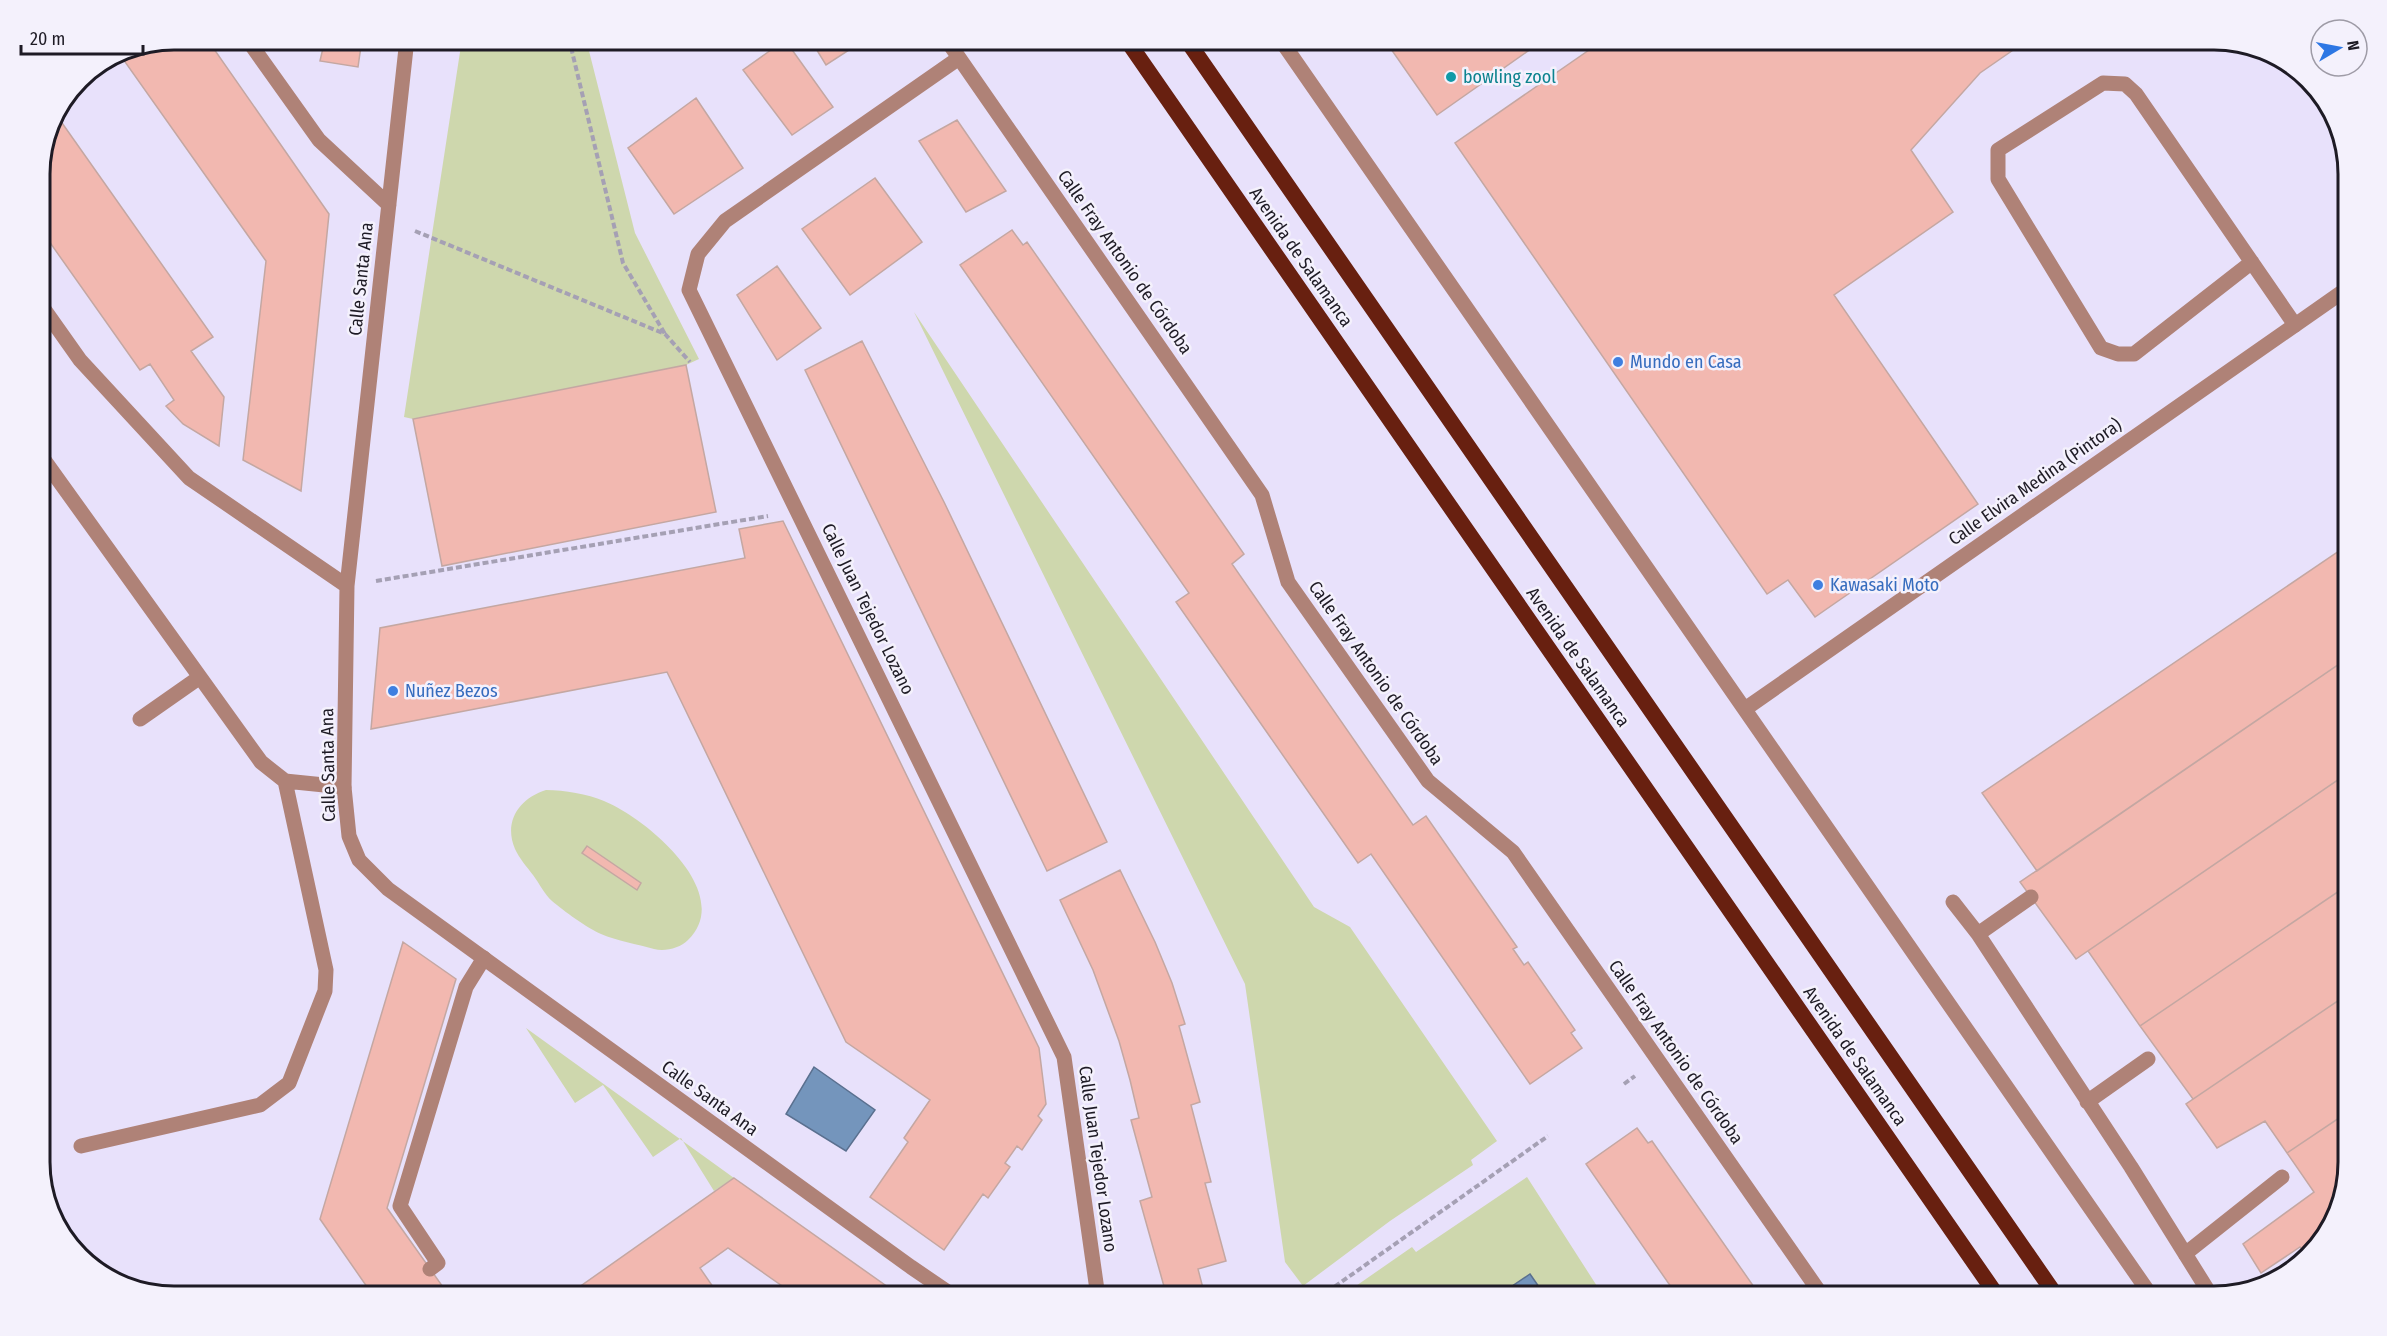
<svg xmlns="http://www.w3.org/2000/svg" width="2387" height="1336" font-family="'Fira Sans Condensed',sans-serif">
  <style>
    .green { fill: #ced7ad }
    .water { fill: #7495bc; stroke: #5a708f; stroke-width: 1.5 }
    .building { fill: #f2b8b0; stroke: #c4a7a2; stroke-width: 1.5 }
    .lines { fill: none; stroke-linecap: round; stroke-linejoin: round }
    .path { stroke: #a5a0b4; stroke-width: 4; stroke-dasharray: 6 3; stroke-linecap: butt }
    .service { stroke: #af8277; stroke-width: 15 }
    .minor { stroke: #af8277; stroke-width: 15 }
    .trunk { stroke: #682010; stroke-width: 16 }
    .culture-dot { fill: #0f9aa8; stroke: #f4f1fc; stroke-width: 2 }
    .shop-dot { fill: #3f7fe0; stroke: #f4f1fc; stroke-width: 2 }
    .labels { text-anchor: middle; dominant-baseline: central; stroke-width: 5; stroke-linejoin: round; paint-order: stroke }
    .culture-label { font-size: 18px; fill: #0d838f; stroke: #f4f1fc; text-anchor: start }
    .street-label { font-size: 18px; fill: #1e1b25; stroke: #f4f1fc }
    .shop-label { font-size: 18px; fill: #366cbe; stroke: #f4f1fc; text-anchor: start }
    .rim { fill: none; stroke: #1e1b25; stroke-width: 3 }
  </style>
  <rect width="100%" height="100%" fill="#e8e1fb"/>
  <path class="green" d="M 462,39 L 586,39 L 635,233 L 699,359 L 686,365 L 413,419 L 404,417 Z
    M 914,312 L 1314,907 L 1350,927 L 1497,1141 L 1471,1160 L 1473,1165 L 1390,1221 L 1303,1286 L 1285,1262 L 1245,984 Z
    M 546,790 C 565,790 587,794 604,801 C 646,818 736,893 688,940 C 680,948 665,952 654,949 C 637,944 617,941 601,934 C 587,928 564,911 552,901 C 545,895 539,883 533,875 C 527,867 519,858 515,849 C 503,821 520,798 546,790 Z
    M 526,1028 L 734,1178 L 714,1191 L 681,1138 L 653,1157 L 603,1085 L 575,1103 Z
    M 1527,1177 L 1604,1297 L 1340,1297 L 1412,1247 L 1416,1252 Z"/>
  <path class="water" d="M 814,1067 L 875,1110 L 846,1151 L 786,1114 Z
    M 1530,1274 L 1546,1297 L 1496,1297 Z"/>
  <path class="building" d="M 173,39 L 207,39 L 329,214 L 301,491 L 243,460 L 266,261 L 118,52 L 122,49 Z
    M 305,39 L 362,39 L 358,67 L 320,61 L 323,48 L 304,45 Z
    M 810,39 L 866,39 L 826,65 Z
    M 1384,39 L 1545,39 L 1437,115 Z
    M 1605,39 L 2029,39 L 1980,73 L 1911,150 L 1953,212 L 1834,295 L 1978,504 L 1815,617 L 1788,580 L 1767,594 L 1455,143 Z
    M 785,40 L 833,107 L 792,135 L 743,70 Z
    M 696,98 L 743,168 L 674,214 L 628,148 Z
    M 55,113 L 213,337 L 191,351 L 224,397 L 219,446 L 183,424 L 166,406 L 174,400 L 150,364 L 140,370 L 39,227 L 39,165 L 49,122 Z
    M 957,120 L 1006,191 L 966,212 L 919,141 Z
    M 875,178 L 922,242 L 850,295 L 802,229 Z
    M 1012,230 L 1023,245 L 1027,242 L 1244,554 L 1232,564 L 1413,825 L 1426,816 L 1517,947 L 1513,949 L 1524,965 L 1528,962 L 1575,1030 L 1571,1033 L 1582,1048 L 1530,1084 L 1371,854 L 1358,863 L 1176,602 L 1189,593 L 960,265 Z
    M 777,266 L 821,328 L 777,360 L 737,295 Z
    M 862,341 L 944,502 L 1107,842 L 1047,871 L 805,370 Z
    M 686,365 L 716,512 L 442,566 L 413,419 Z
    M 783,521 L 1039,1048 L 1046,1104 L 1038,1116 L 1042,1120 L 1022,1150 L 1017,1146 L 1005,1163 L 1010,1167 L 988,1198 L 983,1194 L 944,1250 L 870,1197 L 908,1142 L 904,1138 L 930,1100 L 846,1042 L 667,672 L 371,729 L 380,628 L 745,558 L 739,529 Z
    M 2348,545 L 2348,658 L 2037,871 L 1982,793 Z
    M 2348,658 L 2348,773 L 2076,959 L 2020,882 Z
    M 2348,773 L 2348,885 L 2140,1026 L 2088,951 Z
    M 587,846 L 641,883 L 637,890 L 582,853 Z
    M 1120,870 L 1155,942 L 1172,983 L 1185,1024 L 1179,1026 L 1200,1102 L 1191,1105 L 1211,1182 L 1205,1183 L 1226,1261 L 1198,1269 L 1205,1296 L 1220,1286 L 1227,1297 L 1167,1297 L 1140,1201 L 1152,1197 L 1131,1120 L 1139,1118 L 1130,1080 L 1119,1041 L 1093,970 L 1060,900 Z
    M 2348,885 L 2348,994 L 2193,1099 L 2140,1026 Z
    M 403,942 L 456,979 L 387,1208 L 450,1297 L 374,1297 L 320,1219 Z
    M 2348,994 L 2348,1112 L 2287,1153 L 2265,1121 L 2217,1148 L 2186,1104 Z
    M 2348,1112 L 2348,1163 L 2330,1230 L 2304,1252 L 2300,1247 L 2261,1273 L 2243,1244 L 2314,1192 L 2287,1153 Z
    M 1637,1128 L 1648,1143 L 1652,1141 L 1761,1297 L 1678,1297 L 1586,1164 Z
    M 734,1178 L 902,1297 L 798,1297 L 728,1248 L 700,1268 L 720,1297 L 565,1297 Z"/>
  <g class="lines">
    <path class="path" d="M 569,39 L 623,263 L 665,334
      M 415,231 L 665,334 L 690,362
      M 376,581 L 768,516
      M 1624,1084 L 1635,1076
      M 1320,1297 L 1548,1136"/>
    <path class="service" d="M 2252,262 L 2134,354 L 2118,354 L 2101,348 L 1998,179 L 1998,150 L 2103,83 L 2125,84 L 2136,94 L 2295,325
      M 39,453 L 261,762 L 285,781 L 344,787
      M 140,719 L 200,677
      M 1953,902 L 1978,934 L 2131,1167 L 2212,1297
      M 1978,934 L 2031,897
      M 2087,1102 L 2148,1059
      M 81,1146 L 260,1105 L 289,1083 L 325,991 L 326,970 L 285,781
      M 2185,1254 L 2282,1177
      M 430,1269 L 438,1263 L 400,1206 L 466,987 L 484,958"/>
    <path class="minor" d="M 247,39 L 319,140 L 389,205
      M 407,39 L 347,586 L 344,787 L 349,836 L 359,860 L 388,889 L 911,1267 L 955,1297
      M 946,39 L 1262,495 L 1288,582 L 1428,781 L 1513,852 L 1823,1297
      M 1280,39 L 2152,1297
      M 959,58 L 725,221 L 698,254 L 689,290 L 1064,1057 L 1098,1297
      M 39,302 L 80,360 L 189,478 L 347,586
      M 1745,709 L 2348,288"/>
    <path class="trunk" d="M 1126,39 L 1998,1297
      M 1186,39 L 2057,1297"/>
  </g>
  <circle class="culture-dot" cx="1451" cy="77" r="6"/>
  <g class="shop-dot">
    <circle cx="1618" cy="362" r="6"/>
    <circle cx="1818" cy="585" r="6"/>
    <circle cx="393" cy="691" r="6"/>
  </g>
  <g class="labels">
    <g class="culture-label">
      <text x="1463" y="77">bowling zool</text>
    </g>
    <g class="street-label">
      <text transform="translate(1301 257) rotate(55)">Avenida de Salamanca</text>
      <text transform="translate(1125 262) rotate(55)">Calle Fray Antonio de Córdoba</text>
      <text transform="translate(361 279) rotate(-84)">Calle Santa Ana</text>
      <text transform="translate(2035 482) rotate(-35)">Calle Elvira Medina (Pintora)</text>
      <text transform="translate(868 609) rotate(64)">Calle Juan Tejedor Lozano</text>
      <text transform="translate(1578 657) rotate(55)">Avenida de Salamanca</text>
      <text transform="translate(1376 673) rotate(55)">Calle Fray Antonio de Córdoba</text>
      <text transform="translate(328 765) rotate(-91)">Calle Santa Ana</text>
      <text transform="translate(1676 1052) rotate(55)">Calle Fray Antonio de Córdoba</text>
      <text transform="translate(1855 1056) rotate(55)">Avenida de Salamanca</text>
      <text transform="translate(710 1098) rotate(36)">Calle Santa Ana</text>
      <text transform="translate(1098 1159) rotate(82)">Calle Juan Tejedor Lozano</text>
    </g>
    <g class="shop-label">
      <text x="1630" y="362">Mundo en Casa</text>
      <text x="1830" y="585">Kawasaki Moto</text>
      <text x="405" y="691">Nuñez Bezos</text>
    </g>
  </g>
  <path d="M0 0H2387V1336H0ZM174 50H2214A124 124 0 0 1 2338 174V1162A124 124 0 0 1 2214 1286H174A124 124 0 0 1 50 1162V174A124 124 0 0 1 174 50Z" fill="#f4f1fc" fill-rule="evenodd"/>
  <path class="rim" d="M174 50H2214A124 124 0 0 1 2338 174V1162A124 124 0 0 1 2214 1286H174A124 124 0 0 1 50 1162V174A124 124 0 0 1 174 50Z"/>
  <g transform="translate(2339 48) rotate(80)"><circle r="28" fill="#f4f1fc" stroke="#9e9ba6" stroke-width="1.5"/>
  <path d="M0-4.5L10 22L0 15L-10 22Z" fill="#2d77e4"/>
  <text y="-9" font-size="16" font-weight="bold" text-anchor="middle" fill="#1e1b25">N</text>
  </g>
  <path d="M21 45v9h122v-9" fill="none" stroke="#1e1b25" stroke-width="3"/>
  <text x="30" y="45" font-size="18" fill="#1e1b25" stroke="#f4f1fc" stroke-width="4.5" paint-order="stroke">20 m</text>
</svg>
